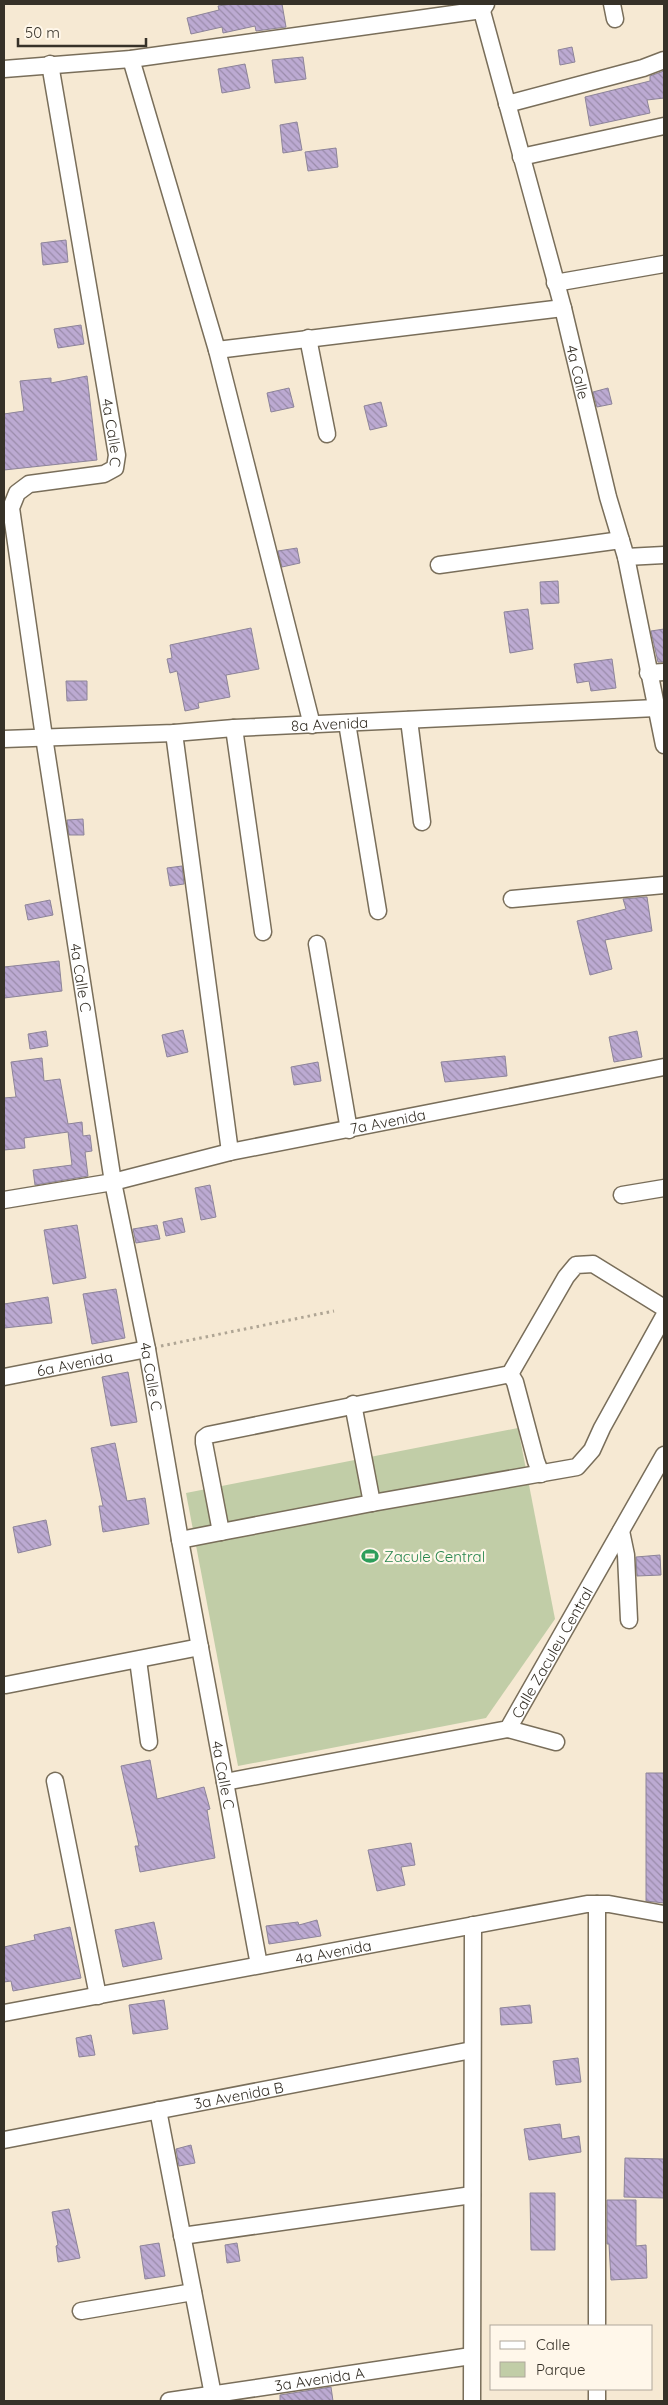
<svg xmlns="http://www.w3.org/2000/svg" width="668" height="2405" font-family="Quicksand,sans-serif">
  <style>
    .green { fill: #c1cda7 }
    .building { fill: url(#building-back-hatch); stroke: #8d8499 }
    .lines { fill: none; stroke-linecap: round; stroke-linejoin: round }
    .minor-casing { stroke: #796e5a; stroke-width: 19 }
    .path { stroke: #afa594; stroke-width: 3; stroke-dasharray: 2.5 4; stroke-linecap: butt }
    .minor { stroke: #fff; stroke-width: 16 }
    .labels { text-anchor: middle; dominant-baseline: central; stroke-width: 4.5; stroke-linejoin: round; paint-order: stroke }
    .street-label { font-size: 15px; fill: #363128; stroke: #fff7ea }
    .leisure-label { font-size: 15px; fill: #27864d; stroke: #fff7ea; text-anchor: start }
  </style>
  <defs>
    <pattern id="building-back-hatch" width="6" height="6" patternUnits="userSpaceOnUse" patternTransform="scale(1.25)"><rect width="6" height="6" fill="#bcaad2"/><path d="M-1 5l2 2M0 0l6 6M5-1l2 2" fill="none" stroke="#9a8baa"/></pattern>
  </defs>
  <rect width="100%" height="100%" fill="#f6e9d3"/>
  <path class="green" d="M 518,1428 L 555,1619 L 486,1718 L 238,1766 L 186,1493 Z"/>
  <path class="building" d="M 232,4 L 282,4 L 286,27 L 256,31 L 255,26 L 223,33 L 222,27 L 191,34 L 187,18 L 219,10 L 218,6 Z
    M 572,47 L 575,62 L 560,65 L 558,50 Z
    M 303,57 L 306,79 L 275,83 L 272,60 Z
    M 245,64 L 250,88 L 222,93 L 218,69 Z
    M 664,71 L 664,98 L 647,100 L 650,113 L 590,126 L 585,97 L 650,81 L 650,76 Z
    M 297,122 L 302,150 L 283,153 L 280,125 Z
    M 336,148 L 338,167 L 308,171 L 305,152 Z
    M 66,240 L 68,262 L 43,265 L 41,243 Z
    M 81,325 L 84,344 L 58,348 L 54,329 Z
    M 87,376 L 97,460 L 4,470 L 4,414 L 24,411 L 20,381 L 51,378 L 51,383 Z
    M 289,388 L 294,407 L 271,412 L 267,393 Z
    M 608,388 L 612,404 L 597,407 L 593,392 Z
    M 381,402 L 387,426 L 370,430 L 364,406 Z
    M 297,548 L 300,563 L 282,567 L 278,551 Z
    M 558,581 L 559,603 L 541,604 L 540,582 Z
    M 528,609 L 533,649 L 510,653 L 504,612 Z
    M 251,628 L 259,669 L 226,675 L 230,697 L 198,703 L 199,708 L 185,711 L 177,671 L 170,673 L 167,659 L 172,658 L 170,645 Z
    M 664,629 L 664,662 L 658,662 L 651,631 Z
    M 612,659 L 616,688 L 591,691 L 589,681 L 577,683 L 574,664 Z
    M 66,681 L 87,681 L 87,700 L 67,701 Z
    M 83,819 L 84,835 L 69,835 L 67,820 Z
    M 182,866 L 184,884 L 170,886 L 167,868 Z
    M 647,897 L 652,931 L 605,940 L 612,969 L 590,975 L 577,921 L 626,909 L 623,899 Z
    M 50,900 L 53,915 L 28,920 L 25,905 Z
    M 59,961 L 62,991 L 4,998 L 4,967 Z
    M 183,1030 L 188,1052 L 167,1057 L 162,1035 Z
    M 46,1031 L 48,1046 L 30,1049 L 28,1034 Z
    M 637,1031 L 642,1057 L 614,1062 L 609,1037 Z
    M 505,1056 L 507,1076 L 445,1082 L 441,1062 Z
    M 42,1058 L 44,1081 L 60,1079 L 68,1124 L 82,1122 L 83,1136 L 90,1135 L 92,1151 L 85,1152 L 88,1176 L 35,1185 L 33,1170 L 72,1165 L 68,1132 L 24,1138 L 25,1148 L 4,1150 L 4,1098 L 16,1097 L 11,1062 Z
    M 318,1062 L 321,1081 L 294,1085 L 291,1067 Z
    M 210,1185 L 216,1217 L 201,1220 L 195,1188 Z
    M 182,1218 L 185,1232 L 166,1236 L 163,1222 Z
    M 77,1225 L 86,1278 L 53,1284 L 44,1230 Z
    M 157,1225 L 160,1239 L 136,1243 L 133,1229 Z
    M 116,1289 L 125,1338 L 92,1344 L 83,1294 Z
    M 48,1297 L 52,1323 L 4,1328 L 4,1304 Z
    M 128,1372 L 137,1422 L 111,1426 L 102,1377 Z
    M 115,1443 L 127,1501 L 145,1498 L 149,1524 L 103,1532 L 99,1506 L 103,1506 L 91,1448 Z
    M 46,1520 L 51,1545 L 18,1553 L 13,1527 Z
    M 660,1555 L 661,1575 L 637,1576 L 636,1557 Z
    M 150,1760 L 157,1799 L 204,1787 L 210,1809 L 207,1810 L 215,1858 L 140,1872 L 135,1846 L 139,1846 L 121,1766 Z
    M 646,1773 L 664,1773 L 664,1903 L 646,1901 Z
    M 411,1843 L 415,1865 L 401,1867 L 405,1885 L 377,1891 L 368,1850 Z
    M 317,1920 L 321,1936 L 269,1944 L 266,1926 L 298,1922 L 299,1925 Z
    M 154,1922 L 162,1959 L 123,1967 L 115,1930 Z
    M 70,1927 L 81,1978 L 13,1991 L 11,1981 L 4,1982 L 4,1947 L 35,1940 L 34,1935 Z
    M 164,2000 L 168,2029 L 133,2034 L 129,2005 Z
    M 530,2005 L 532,2023 L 501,2025 L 500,2008 Z
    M 91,2035 L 95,2055 L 79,2057 L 76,2038 Z
    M 578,2058 L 581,2082 L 556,2085 L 553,2061 Z
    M 560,2124 L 562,2139 L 579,2136 L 581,2152 L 529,2160 L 524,2129 Z
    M 191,2145 L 195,2163 L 179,2166 L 176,2149 Z
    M 625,2158 L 664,2159 L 664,2198 L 624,2197 Z
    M 530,2193 L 555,2193 L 555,2250 L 531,2250 Z
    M 607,2200 L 636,2200 L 636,2246 L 646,2245 L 647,2278 L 611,2280 L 609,2244 L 607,2244 Z
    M 69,2209 L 80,2258 L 58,2262 L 56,2246 L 58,2245 L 52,2212 Z
    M 159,2243 L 165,2276 L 145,2279 L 140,2246 Z
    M 237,2243 L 240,2261 L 227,2263 L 225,2245 Z
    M 331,2387 L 333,2401 L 280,2401 L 280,2395 Z"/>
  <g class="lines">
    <g class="minor-casing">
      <g id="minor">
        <path id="s1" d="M 480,4 L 563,308 L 608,497 L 626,557 L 664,745"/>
        <path d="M 612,4 L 615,19"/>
        <path d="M 131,59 L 217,350 L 312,725"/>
        <path id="s2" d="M 50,64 L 117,455 L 115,468 L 104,474 L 29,484 L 17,493 L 11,508 L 44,737 L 113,1182 L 147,1349 L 180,1540 L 259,1965"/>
        <path d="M 4,69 L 131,59 L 482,10 L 486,4"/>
        <path d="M 507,104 L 643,68 L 664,60"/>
        <path d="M 521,157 L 664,126"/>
        <path d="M 555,283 L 664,264"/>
        <path d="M 308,338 L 327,434"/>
        <path d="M 217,350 L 563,308"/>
        <path d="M 626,557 L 664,555"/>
        <path d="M 439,565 L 621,540"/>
        <path d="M 648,673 L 664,672"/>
        <path d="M 409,720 L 422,822"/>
        <path d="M 347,723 L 378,911"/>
        <path d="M 234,728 L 263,932"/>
        <path d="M 174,733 L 230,1152"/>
        <path id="s3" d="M 4,739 L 174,733 L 234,728 L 656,708"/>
        <path d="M 512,899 L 664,885"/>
        <path d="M 317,944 L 349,1130"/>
        <path d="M 622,1195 L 664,1188"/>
        <path id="s4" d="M 4,1200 L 113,1182 L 230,1152 L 664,1067"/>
        <path d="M 664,1308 L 593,1264 L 576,1265 L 566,1277 L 510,1374 L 208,1435 L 204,1438 L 204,1443 L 221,1532 L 372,1503 L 577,1467 L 592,1450 L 602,1428 L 664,1316"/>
        <path d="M 510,1374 L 515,1382 L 536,1461 L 541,1474"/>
        <path id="s5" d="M 4,1377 L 147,1349"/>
        <path d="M 353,1404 L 372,1503"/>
        <path d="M 621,1531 L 626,1555 L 629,1620"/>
        <path d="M 180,1540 L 221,1532"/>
        <path d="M 138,1660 L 149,1742"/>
        <path d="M 6,1685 L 200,1647"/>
        <path d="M 508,1729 L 556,1742"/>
        <path d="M 55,1781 L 98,1996"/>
        <path id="s6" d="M 225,1782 L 508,1729 L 664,1455"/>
        <path d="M 597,1904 L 597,2326"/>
        <path id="s7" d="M 4,2013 L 587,1904 L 609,1904 L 664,1914"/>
        <path d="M 158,2110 L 213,2395"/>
        <path id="s8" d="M 4,2140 L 472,2050"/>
        <path d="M 182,2236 L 472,2195"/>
        <path d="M 81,2311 L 193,2292"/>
        <path d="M 597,2389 L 597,2401"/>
        <path id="s9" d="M 169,2401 L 471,2356"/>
        <path d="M 472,2401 L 473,1925"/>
      </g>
    </g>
    <path class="path" d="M 161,1346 L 334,1311"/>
    <use href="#minor" class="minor"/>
  </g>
  <defs>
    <g id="stadium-bare" transform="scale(1.35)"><path d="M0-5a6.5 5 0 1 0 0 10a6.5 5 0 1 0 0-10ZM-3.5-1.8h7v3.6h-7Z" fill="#2e9e5b" stroke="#fff7ea" stroke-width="2.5" paint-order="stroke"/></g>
  </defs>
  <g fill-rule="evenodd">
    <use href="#stadium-bare" x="370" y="1556"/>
  </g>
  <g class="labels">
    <g class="street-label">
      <text stroke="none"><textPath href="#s1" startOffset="381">4a Calle</textPath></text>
      <text stroke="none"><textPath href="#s2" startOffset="374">4a Calle C</textPath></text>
      <text stroke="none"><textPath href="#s3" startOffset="326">8a Avenida</textPath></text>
      <text stroke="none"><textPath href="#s2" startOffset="1004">4a Calle C</textPath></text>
      <text stroke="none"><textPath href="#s4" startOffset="392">7a Avenida</textPath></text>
      <text stroke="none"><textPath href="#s5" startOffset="72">6a Avenida</textPath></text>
      <text stroke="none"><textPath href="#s2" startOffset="1409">4a Calle C</textPath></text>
      <text stroke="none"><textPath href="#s6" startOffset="376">Calle Zaculeu Central</textPath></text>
      <text stroke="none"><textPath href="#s2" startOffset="1814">4a Calle C</textPath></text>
      <text stroke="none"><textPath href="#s7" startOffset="335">4a Avenida</textPath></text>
      <text stroke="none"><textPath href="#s8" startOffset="239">3a Avenida B</textPath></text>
      <text stroke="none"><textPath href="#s9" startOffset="152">3a Avenida A</textPath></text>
    </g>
    <g class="leisure-label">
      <text x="384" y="1556">Zacule Central</text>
    </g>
  </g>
  <rect width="668" height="2405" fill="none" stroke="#363128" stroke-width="10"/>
  <rect x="490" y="2325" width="162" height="65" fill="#fff7ea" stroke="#afa89c"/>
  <rect x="500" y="2341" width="25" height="8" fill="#ffffff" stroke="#afa89c"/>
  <text x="536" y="2350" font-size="15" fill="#363128">Calle</text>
  <rect x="500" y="2362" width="25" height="15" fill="#c1cda7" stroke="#afa89c"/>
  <text x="536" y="2375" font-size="15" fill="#363128">Parque</text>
  <path d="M18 38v8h128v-8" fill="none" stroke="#363128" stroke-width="2.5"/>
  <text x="25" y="38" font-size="15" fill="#363128" stroke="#fff7ea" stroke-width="4" paint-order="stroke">50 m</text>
</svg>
